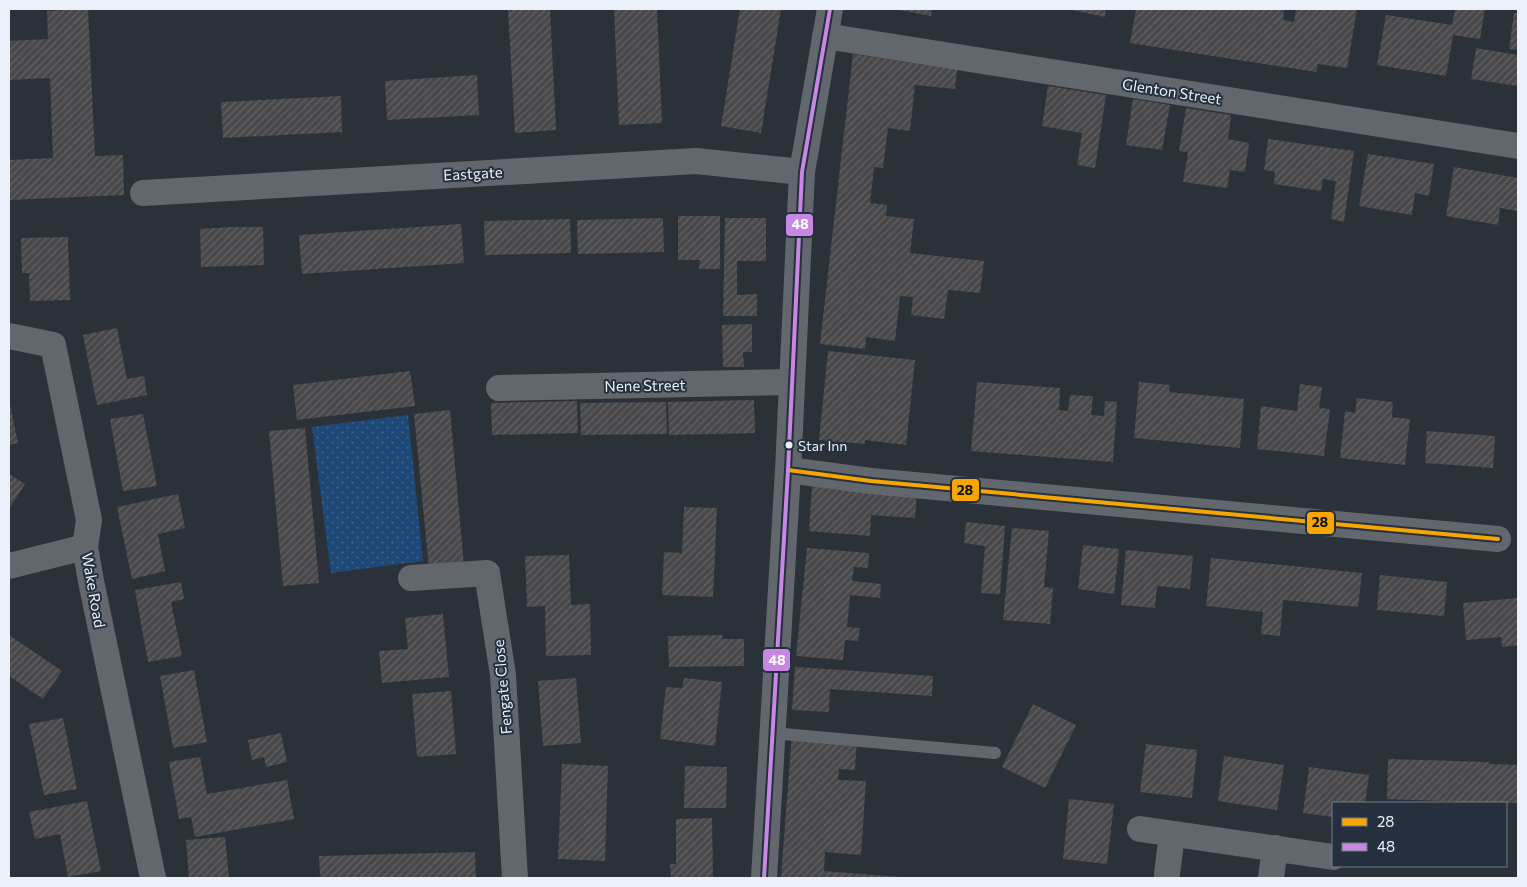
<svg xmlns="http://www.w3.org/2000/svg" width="1527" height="887" font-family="Commissioner,sans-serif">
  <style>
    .grass { fill: url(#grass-dots) }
    .building { fill: url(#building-hatch) }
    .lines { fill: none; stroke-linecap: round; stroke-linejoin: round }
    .lane { stroke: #61676d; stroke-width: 12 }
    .street { stroke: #61676d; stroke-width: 26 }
    .bus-1-casing { stroke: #25303e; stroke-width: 8 }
    .bus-2-casing { stroke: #25303e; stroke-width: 8 }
    .bus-1 { stroke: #f7a600; stroke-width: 4 }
    .bus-2 { stroke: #c787e3; stroke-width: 4 }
    .bus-dot { fill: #e9f0fa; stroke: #25303e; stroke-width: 2 }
    .labels { text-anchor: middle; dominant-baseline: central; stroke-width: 4; stroke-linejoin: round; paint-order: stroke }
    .bus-label { font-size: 14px; fill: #e9f0fa; stroke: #25303e; text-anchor: start }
    .street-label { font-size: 15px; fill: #e9f0fa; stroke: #25303e }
    .line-badge { stroke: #25303e; stroke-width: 2 }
    .badge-label { font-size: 14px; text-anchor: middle; font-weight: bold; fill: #fff }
    .pale-badge-label { font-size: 14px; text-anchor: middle; font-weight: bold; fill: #111 }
  </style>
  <defs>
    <pattern id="grass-dots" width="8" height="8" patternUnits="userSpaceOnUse" patternTransform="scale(1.25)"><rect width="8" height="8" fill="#1e4878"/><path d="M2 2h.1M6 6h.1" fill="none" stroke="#3f638c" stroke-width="1.8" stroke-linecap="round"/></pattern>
    <pattern id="building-hatch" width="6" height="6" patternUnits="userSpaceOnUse" patternTransform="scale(1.25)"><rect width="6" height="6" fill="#48474a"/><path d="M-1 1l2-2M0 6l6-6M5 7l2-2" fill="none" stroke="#626265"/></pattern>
  </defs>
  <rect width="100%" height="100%" fill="#2b3138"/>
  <path class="grass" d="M 408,415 L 423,561 L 331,573 L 312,427 Z"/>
  <path class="building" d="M 88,9 L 95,156 L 123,155 L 124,195 L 9,200 L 9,160 L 53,158 L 50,78 L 9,80 L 9,41 L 48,39 L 47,11 Z
    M 508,9 L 550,9 L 556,130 L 515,133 Z
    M 614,9 L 657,9 L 662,123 L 619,125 Z
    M 740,9 L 781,9 L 761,133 L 721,126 Z
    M 894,9 L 932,9 L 931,16 Z
    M 1067,9 L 1106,9 L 1105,17 Z
    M 1136,9 L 1284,9 L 1283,20 L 1294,22 L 1296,9 L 1357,9 L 1347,68 L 1318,64 L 1316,72 L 1130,43 Z
    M 1455,9 L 1485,9 L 1480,39 L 1453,35 L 1446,76 L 1377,65 L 1386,15 L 1452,25 Z
    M 1514,13 L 1518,13 L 1518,50 L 1509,49 Z
    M 1476,48 L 1518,55 L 1518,86 L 1471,79 Z
    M 853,54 L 957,70 L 955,89 L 915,85 L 910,131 L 888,128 L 883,168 L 874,167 L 870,203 L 887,205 L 886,216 L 914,219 L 910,253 L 984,261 L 980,293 L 948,290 L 944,319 L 911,315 L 913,297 L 900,296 L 895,341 L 866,337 L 865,349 L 820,344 Z
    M 477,75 L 479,115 L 387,120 L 385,81 Z
    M 1048,86 L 1106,95 L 1095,168 L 1077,165 L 1082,133 L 1042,126 Z
    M 341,96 L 342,132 L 223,138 L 221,102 Z
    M 1133,99 L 1170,105 L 1162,150 L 1126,145 Z
    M 1186,108 L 1231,115 L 1228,139 L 1249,143 L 1245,172 L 1230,170 L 1227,188 L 1183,182 L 1188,152 L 1179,151 Z
    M 1268,139 L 1354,151 L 1344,222 L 1331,219 L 1336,181 L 1323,179 L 1321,191 L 1274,184 L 1275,172 L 1264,170 Z
    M 1368,154 L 1434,164 L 1429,196 L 1415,193 L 1412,215 L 1359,206 Z
    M 1454,167 L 1518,178 L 1518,211 L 1500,208 L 1498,225 L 1446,216 Z
    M 678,216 L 720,216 L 720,269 L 699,269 L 700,260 L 678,260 Z
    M 663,218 L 664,252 L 578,254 L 577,220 Z
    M 725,218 L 766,218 L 766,261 L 737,261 L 737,295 L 757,294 L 757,316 L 723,316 Z
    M 570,219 L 571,253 L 485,255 L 484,221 Z
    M 461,224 L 464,263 L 302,274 L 299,235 Z
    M 231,227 L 263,227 L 264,265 L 201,267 L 200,229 Z
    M 68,237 L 70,300 L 30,301 L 29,273 L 22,273 L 21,238 Z
    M 752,324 L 752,352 L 743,352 L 744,367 L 723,367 L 722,325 Z
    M 117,328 L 127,379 L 144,376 L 147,395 L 97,405 L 83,335 Z
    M 828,351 L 915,360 L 906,445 L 865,440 L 865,444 L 819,440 Z
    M 410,371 L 415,406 L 297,420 L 293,385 Z
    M 977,382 L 1060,388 L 1059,410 L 1068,411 L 1070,395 L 1093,396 L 1091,415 L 1104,416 L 1105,401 L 1117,402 L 1113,462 L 971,451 Z
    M 1139,382 L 1170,385 L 1169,392 L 1244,399 L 1240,448 L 1134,438 Z
    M 1300,384 L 1322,387 L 1319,408 L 1330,409 L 1324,456 L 1257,449 L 1261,406 L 1297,411 Z
    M 1357,398 L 1393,402 L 1392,417 L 1410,419 L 1405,465 L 1340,458 L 1345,411 L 1355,413 Z
    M 754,400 L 755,433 L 669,435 L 668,402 Z
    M 577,401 L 578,433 L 492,435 L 491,403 Z
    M 666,402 L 667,434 L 581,435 L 580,403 Z
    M 10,404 L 18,443 L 9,445 L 9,405 Z
    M 450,410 L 464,566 L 429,569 L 414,414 Z
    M 143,414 L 157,486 L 123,491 L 110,419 Z
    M 305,428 L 319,583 L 283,586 L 269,431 Z
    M 1427,431 L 1495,436 L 1493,468 L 1425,463 Z
    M 9,474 L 25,484 L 9,509 Z
    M 812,485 L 917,492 L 915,518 L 871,515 L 870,536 L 809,531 Z
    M 178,494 L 185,528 L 158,534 L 165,571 L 132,579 L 117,507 Z
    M 684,507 L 717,508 L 713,597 L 662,595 L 664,552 L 682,553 Z
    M 966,522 L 1005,526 L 1000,594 L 981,593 L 985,546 L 964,543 Z
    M 1012,528 L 1049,531 L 1044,587 L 1053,588 L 1050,624 L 1003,620 Z
    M 1083,545 L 1119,549 L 1114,594 L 1078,589 Z
    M 807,548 L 869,553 L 868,568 L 854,567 L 852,581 L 881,584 L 880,598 L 850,595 L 847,627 L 860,628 L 858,641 L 845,640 L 843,660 L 796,656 Z
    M 1126,550 L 1193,556 L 1190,589 L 1157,586 L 1155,608 L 1121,605 Z
    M 569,555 L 571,605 L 590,604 L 591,655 L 546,656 L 545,606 L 527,607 L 525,556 Z
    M 1211,558 L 1362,573 L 1358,607 L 1283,600 L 1280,636 L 1261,634 L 1263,612 L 1206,606 Z
    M 1380,575 L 1447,582 L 1444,616 L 1377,610 Z
    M 181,582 L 184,599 L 171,602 L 182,656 L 148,662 L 135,590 Z
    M 1518,598 L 1518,645 L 1502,647 L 1501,637 L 1466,640 L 1463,603 Z
    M 443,614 L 449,677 L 382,683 L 379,651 L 408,649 L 405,618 Z
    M 9,635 L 62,671 L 43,699 L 9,676 Z
    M 722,635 L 722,639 L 744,639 L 744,666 L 669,667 L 668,636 Z
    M 795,667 L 933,676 L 932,696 L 830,689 L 829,712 L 792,710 Z
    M 194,670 L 207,742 L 173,748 L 160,676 Z
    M 576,678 L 581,743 L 543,746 L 538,681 Z
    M 684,678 L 722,682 L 715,746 L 660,739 L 666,687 L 682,688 Z
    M 451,691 L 456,754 L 417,757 L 412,694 Z
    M 1033,704 L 1076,725 L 1045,788 L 1002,767 Z
    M 63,718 L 77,789 L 44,795 L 29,724 Z
    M 281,733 L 287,762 L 266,767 L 264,757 L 252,760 L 248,740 Z
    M 792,733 L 857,737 L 855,770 L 839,769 L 838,780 L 866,781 L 861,855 L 825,852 L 824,871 L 901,877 L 901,878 L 781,878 Z
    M 1146,744 L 1197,750 L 1192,798 L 1140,792 Z
    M 1224,756 L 1284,765 L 1277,810 L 1218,801 Z
    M 200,757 L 207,794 L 287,780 L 294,819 L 195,837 L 191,817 L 179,819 L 169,762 Z
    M 1388,759 L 1489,762 L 1489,764 L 1518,765 L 1518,803 L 1466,803 L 1466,802 L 1387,799 Z
    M 562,764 L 608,766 L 605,861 L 558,859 Z
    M 685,766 L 727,767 L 726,808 L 684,808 Z
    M 1309,767 L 1369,775 L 1365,803 L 1333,803 L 1333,817 L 1303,813 Z
    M 1069,799 L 1114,804 L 1107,864 L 1063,859 Z
    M 87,801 L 101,871 L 68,877 L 60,834 L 35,839 L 29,812 Z
    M 712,818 L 713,878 L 671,878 L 670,864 L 676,864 L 676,819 Z
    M 225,837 L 229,878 L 189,878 L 186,840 Z
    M 475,852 L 476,878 L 320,878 L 319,856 Z"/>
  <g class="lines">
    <path class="lane" d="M 772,733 L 995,753"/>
    <path class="street" d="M 825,36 L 1518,146
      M 143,193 L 696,161 L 802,172
      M 9,336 L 53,345 L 89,520 L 85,547 L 91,581 L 153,878
      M 499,388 L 792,382
      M 788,470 L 871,481 L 1498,539
      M 9,566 L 85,547
      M 411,578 L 487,573 L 503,675 L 515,878
      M 1140,829 L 1333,857
      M 1167,874 L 1172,834
      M 764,878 L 788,470 L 802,172 L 830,9
      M 1271,878 L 1275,848"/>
    <g class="bus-1-casing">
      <path id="bus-1" d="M 788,470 L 871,481 L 1498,539"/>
    </g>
    <g class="bus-2-casing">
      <path id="bus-2" d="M 764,878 L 788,470 L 802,172 L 830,9"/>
    </g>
    <use href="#bus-1" class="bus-1"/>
    <use href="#bus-2" class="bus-2"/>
  </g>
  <circle class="bus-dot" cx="789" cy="445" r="4.5"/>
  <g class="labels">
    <g class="bus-label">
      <text x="798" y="445">Star Inn</text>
    </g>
    <g class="street-label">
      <text transform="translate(1172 91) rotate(9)">Glenton Street</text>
      <text transform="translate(473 173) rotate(-3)">Eastgate</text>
      <text transform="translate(645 385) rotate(-1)">Nene Street</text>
      <text transform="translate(94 590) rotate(80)">Wake Road</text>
      <text transform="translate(502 687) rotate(-95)">Fengate Close</text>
    </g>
  </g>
  <g class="line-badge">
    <rect x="785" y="213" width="29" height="24" rx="5" fill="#c787e3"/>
    <rect x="951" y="478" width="29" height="24" rx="5" fill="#f7a600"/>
    <rect x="1306" y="511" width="29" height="24" rx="5" fill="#f7a600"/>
    <rect x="762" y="648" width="29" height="24" rx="5" fill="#c787e3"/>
  </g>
  <g class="badge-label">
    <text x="800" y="229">48</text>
    <text x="777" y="665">48</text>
  </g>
  <g class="pale-badge-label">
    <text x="965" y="495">28</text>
    <text x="1320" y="527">28</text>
  </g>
  <rect width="1527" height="887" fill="none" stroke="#e9f0fa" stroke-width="20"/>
  <rect x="1332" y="802" width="175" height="65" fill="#25303e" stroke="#737d89"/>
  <rect x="1342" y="818" width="25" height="8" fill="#f7a600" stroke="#737d89"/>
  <text x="1377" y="827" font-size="15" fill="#e9f0fa">28</text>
  <rect x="1342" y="843" width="25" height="8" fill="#c787e3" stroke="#737d89"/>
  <text x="1377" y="852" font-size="15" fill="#e9f0fa">48</text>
</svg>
